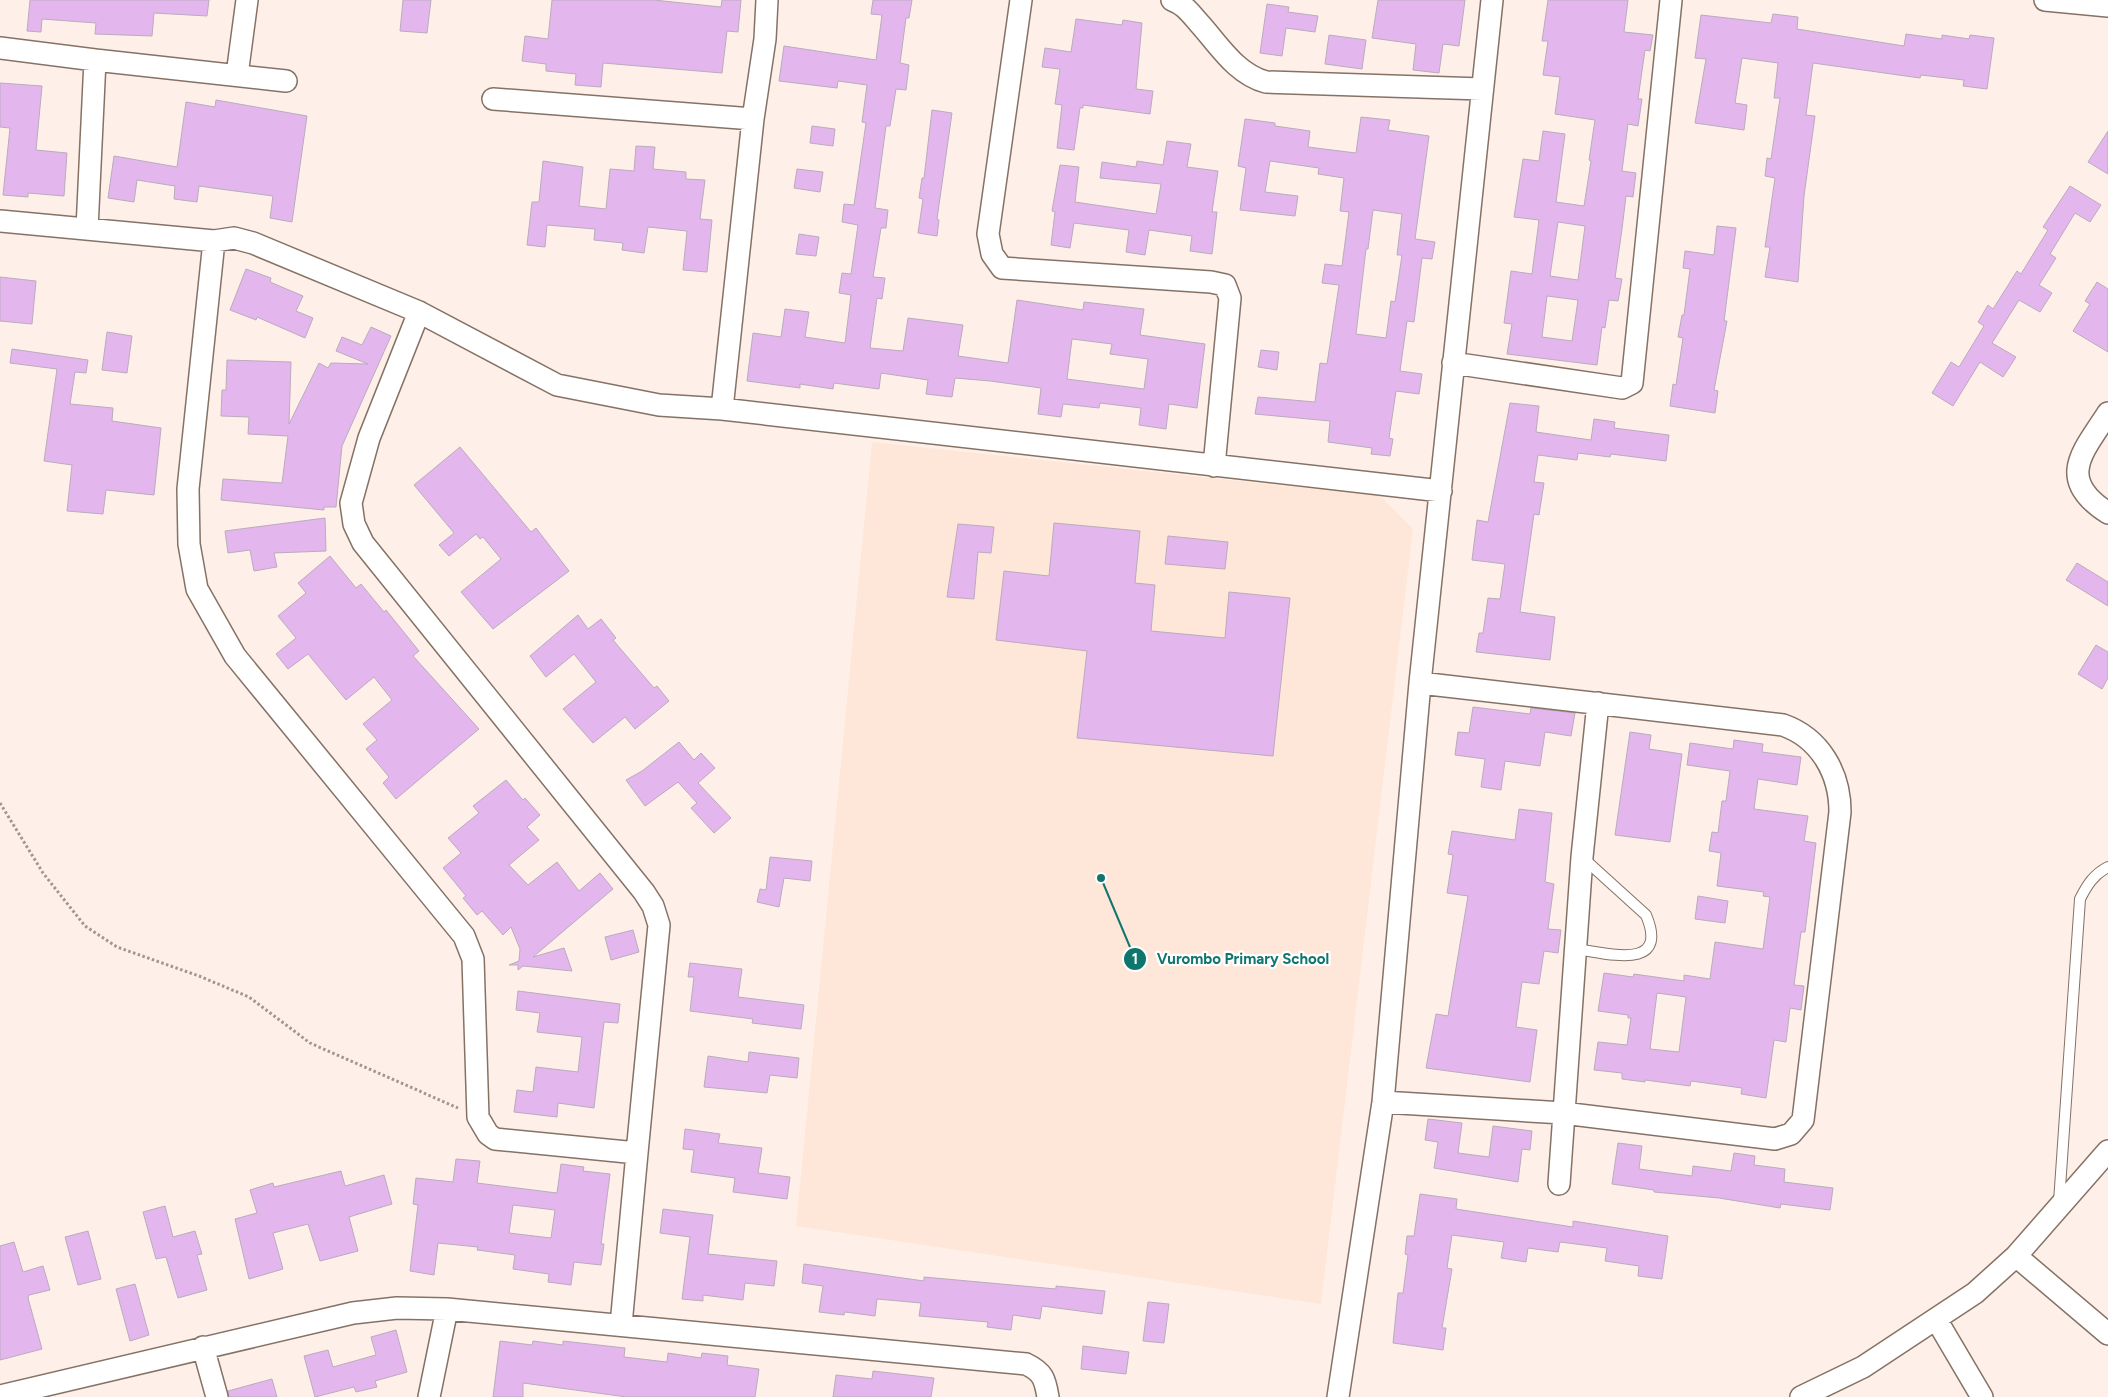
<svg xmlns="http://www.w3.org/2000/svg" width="2108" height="1397" font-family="Figtree,sans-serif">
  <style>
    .built { fill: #fee7d8 }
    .building { fill: #e3b7ed; stroke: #baabbd; fill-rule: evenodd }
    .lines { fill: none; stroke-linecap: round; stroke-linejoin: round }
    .lane-casing { stroke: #857265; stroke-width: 12 }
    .street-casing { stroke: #857265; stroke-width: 24 }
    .path { stroke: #a1968f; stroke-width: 3; stroke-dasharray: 2.5 2.5; stroke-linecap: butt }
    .lane { stroke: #fff; stroke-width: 10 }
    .street { stroke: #fff; stroke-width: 21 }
    .leader { fill: none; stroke: #0f766e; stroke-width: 2 }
    .callout-dot { fill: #0f766e; stroke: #fff; stroke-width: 2 }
    .mark-label { font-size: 15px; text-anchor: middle; font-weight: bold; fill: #fff }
    .callout-label { font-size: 15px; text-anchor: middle; font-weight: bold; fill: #0f766e; stroke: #fff; stroke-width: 4.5; stroke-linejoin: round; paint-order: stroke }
  </style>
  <rect width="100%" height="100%" fill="#fef0e8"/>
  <path class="built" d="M 872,442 L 1380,496 L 1413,529 L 1321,1304 L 796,1226 Z"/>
  <path class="building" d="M 30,0 L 209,0 L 207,16 L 154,13 L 152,36 L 95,34 L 96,23 L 42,19 L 41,32 L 27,31 Z
    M 403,0 L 431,0 L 427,33 L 400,31 Z
    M 552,0 L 654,0 L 721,7 L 722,0 L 741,0 L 738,32 L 727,31 L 722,73 L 603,63 L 601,87 L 575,85 L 576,74 L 546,71 L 546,64 L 522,61 L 525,36 L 548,39 Z
    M 873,0 L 912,0 L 909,18 L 906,18 L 900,63 L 909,65 L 906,90 L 896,89 L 890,126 L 886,126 L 875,208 L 888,210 L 886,228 L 881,228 L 873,277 L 885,278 L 882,299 L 877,298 L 870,348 L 903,351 L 908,318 L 963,325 L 958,356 L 1008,363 L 1017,300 L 1083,310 L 1084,302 L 1144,309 L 1140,335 L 1205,344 L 1197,408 L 1169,404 L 1166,429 L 1139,425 L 1141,408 L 1100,403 L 1099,408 L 1063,404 L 1061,417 L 1038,414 L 1041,388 L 990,381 L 955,378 L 952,397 L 926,394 L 928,380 L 881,373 L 879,389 L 834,383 L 833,389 L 800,384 L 800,388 L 747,381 L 753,333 L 781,337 L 785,309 L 809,312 L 805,337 L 845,343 L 851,295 L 839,293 L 842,273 L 851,274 L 858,225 L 842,222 L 844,204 L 854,205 L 866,123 L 862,122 L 867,85 L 838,81 L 837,88 L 779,81 L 784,46 L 876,60 L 882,15 L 871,14 ZM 1072,339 L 1112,344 L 1110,354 L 1148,359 L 1144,389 L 1067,379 Z
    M 1378,0 L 1465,0 L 1459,46 L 1443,44 L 1439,73 L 1413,70 L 1416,44 L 1372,38 Z
    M 1548,0 L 1628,0 L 1624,32 L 1653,35 L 1650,51 L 1645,50 L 1638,99 L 1642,99 L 1638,126 L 1628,124 L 1622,171 L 1636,173 L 1633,197 L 1626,196 L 1622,229 L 1615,278 L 1622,279 L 1618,301 L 1609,300 L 1605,328 L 1602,327 L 1597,365 L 1507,354 L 1512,324 L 1504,323 L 1511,271 L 1532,274 L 1539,220 L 1514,217 L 1523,159 L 1539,161 L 1543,131 L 1565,134 L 1556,202 L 1584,206 L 1591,161 L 1589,160 L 1595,120 L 1555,114 L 1560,77 L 1543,75 L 1548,41 L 1542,41 ZM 1558,222 L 1585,226 L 1578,280 L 1550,276 ZM 1547,296 L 1578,300 L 1572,341 L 1542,337 Z
    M 1267,4 L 1289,7 L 1288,12 L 1318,16 L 1315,32 L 1286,28 L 1282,56 L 1260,53 Z
    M 1773,14 L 1798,17 L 1797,29 L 1904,46 L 1906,34 L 1942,39 L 1942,35 L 1969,39 L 1970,35 L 1994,38 L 1987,89 L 1963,86 L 1964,80 L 1921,75 L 1920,78 L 1813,63 L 1806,115 L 1815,116 L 1804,196 L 1798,282 L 1765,277 L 1770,247 L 1765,247 L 1775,178 L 1765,176 L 1767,158 L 1771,159 L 1780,98 L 1774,98 L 1778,63 L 1742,58 L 1735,103 L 1747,105 L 1744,130 L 1695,123 L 1706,59 L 1695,58 L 1701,15 L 1771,23 Z
    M 1076,19 L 1122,25 L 1123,20 L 1142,23 L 1136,89 L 1153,91 L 1150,114 L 1083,105 L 1083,108 L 1080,108 L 1074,150 L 1057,148 L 1062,105 L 1055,104 L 1060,69 L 1042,67 L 1045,48 L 1071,52 Z
    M 1329,35 L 1366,40 L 1362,69 L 1325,64 Z
    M 0,83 L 42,86 L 36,150 L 67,153 L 64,196 L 28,193 L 28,197 L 3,195 L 10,128 L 0,127 Z
    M 216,100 L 307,116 L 292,222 L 270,218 L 273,196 L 220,189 L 199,186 L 197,202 L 174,199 L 175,186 L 137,180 L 134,202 L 108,198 L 114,156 L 177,167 L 186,102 L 215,107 Z
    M 932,110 L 952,113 L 937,219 L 939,220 L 937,236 L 918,233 L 923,199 L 919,198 L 922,178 L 924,178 Z
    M 1361,117 L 1390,120 L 1388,130 L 1429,136 L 1415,239 L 1435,242 L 1432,259 L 1422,258 L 1414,322 L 1407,321 L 1400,371 L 1422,374 L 1419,394 L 1396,391 L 1389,438 L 1393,439 L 1390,456 L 1371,454 L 1372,448 L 1328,442 L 1330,421 L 1255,414 L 1258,397 L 1315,402 L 1320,363 L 1327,364 L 1339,285 L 1322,283 L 1325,264 L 1342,266 L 1349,212 L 1340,211 L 1344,178 L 1318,174 L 1319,168 L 1270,161 L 1265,192 L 1298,196 L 1295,216 L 1240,210 L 1246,168 L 1238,166 L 1245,119 L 1275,123 L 1275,126 L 1310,131 L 1308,147 L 1356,153 ZM 1373,210 L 1402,214 L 1397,255 L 1402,255 L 1395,302 L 1391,301 L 1386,338 L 1356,334 L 1366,249 L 1368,249 Z
    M 812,126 L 835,129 L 833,146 L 810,143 Z
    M 2108,131 L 2108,174 L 2088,162 Z
    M 1167,141 L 1191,144 L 1187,167 L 1218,171 L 1212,212 L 1217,212 L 1212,254 L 1190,251 L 1192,236 L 1149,230 L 1145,255 L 1126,252 L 1129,230 L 1074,223 L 1070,248 L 1051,245 L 1055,212 L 1052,211 L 1060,165 L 1079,167 L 1075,202 L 1156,214 L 1161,184 L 1100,178 L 1102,162 L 1136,167 L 1137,161 L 1163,165 Z
    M 636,146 L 655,147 L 653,169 L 686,172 L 686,179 L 705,180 L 700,219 L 712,220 L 707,272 L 683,270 L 687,231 L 648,227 L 644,253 L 622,250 L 623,243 L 594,240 L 595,229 L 547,225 L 545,247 L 527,245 L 532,202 L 539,202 L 543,161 L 583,167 L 579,206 L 606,209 L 610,169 L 634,171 Z
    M 797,169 L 823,172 L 820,192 L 794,188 Z
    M 2070,186 L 2101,205 L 2090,222 L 2075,213 L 2050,254 L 2056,258 L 2039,285 L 2052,293 L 2040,312 L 2019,300 L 1992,343 L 2016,357 L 2003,377 L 1980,362 L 1953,406 L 1932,393 L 1951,362 L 1959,367 L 1984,326 L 1978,322 L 1988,305 L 1993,309 L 2017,271 L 2021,274 L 2048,230 L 2043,227 Z
    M 1717,226 L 1736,228 L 1724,321 L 1727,321 L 1714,390 L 1718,391 L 1715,413 L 1670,406 L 1673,384 L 1676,385 L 1683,338 L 1678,337 L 1682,315 L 1684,315 L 1690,269 L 1683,268 L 1685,251 L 1714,255 Z
    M 799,234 L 819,237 L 816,256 L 796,254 Z
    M 246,269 L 271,278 L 270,282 L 303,296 L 296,311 L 313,318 L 305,338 L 257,317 L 256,320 L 230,310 Z
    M 0,277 L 36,281 L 32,324 L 0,321 Z
    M 2097,282 L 2108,289 L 2108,352 L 2073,331 L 2090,304 L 2085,301 Z
    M 371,327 L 391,336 L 342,446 L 336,507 L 324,507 L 324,510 L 221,500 L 223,479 L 282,483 L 288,436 L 248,434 L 249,417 L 221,416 L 222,390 L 226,390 L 227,360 L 291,362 L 289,424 L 319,363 L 328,368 L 331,363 L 368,364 L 336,351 L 342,337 L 362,345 Z
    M 107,332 L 132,336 L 127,373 L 102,370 Z
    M 12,349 L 88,360 L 86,373 L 75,372 L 70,404 L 113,408 L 112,421 L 161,428 L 154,495 L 106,490 L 103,514 L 67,511 L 72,465 L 44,461 L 57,369 L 10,363 Z
    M 1261,350 L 1279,352 L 1277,370 L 1258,367 Z
    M 1510,403 L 1539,406 L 1536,432 L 1591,440 L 1594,419 L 1615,422 L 1614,428 L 1669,435 L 1666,461 L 1611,454 L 1610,457 L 1578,453 L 1577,460 L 1538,455 L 1534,482 L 1544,483 L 1539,515 L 1534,514 L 1520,612 L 1555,617 L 1550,660 L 1476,652 L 1479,633 L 1483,633 L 1488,598 L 1500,599 L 1505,564 L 1472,560 L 1477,520 L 1488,522 Z
    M 460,447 L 531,532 L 536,528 L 569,571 L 493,629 L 461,592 L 501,559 L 483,537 L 480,539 L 476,534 L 449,556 L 439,545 L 454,533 L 414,485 Z
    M 325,518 L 326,551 L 274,553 L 277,567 L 254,571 L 250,550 L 228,553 L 225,531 Z
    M 1054,523 L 1140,531 L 1135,583 L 1155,585 L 1151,631 L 1225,638 L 1229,592 L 1290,598 L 1273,756 L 1077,738 L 1087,651 L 996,640 L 1004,571 L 1049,576 Z
    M 958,524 L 994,527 L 991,553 L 978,552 L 974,599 L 947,597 Z
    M 1168,536 L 1228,542 L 1225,569 L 1165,564 Z
    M 330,556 L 356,588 L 361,584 L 384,612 L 386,610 L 419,651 L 413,656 L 479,729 L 396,799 L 383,783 L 389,777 L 366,749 L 377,740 L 363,724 L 392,700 L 374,677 L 346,700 L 308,654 L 288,669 L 276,654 L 296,638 L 278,616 L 306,593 L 298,583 Z
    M 2077,563 L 2108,582 L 2108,606 L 2066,580 Z
    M 578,615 L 588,629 L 601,619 L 616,638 L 613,640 L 654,688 L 657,686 L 669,701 L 635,729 L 625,717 L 593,743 L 563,709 L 596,682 L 574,654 L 546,677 L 530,656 Z
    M 2096,645 L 2108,652 L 2108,678 L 2102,689 L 2078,674 Z
    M 1473,707 L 1530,714 L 1531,708 L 1575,713 L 1571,736 L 1545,732 L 1540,766 L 1505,761 L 1501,790 L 1481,787 L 1485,759 L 1455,755 L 1458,732 L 1469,733 Z
    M 1630,732 L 1651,735 L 1649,749 L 1682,754 L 1670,842 L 1615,835 Z
    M 1734,740 L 1763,744 L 1762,752 L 1801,757 L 1797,785 L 1758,779 L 1754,809 L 1808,816 L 1804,841 L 1816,843 L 1805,932 L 1801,932 L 1794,985 L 1804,986 L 1801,1010 L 1790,1008 L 1786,1042 L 1774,1040 L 1766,1098 L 1741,1094 L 1742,1088 L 1691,1081 L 1690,1086 L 1645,1080 L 1645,1082 L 1622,1079 L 1622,1073 L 1594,1070 L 1598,1042 L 1627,1045 L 1631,1018 L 1628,1018 L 1628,1015 L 1598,1011 L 1604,973 L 1633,977 L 1634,974 L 1684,981 L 1684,975 L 1710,979 L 1715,942 L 1763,949 L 1770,897 L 1763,896 L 1764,892 L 1717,886 L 1721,853 L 1709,851 L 1712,832 L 1718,833 L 1722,801 L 1726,801 L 1730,771 L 1687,765 L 1690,743 L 1733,749 ZM 1657,993 L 1686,997 L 1679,1052 L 1650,1049 Z
    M 679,742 L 694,760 L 701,753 L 715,768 L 698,783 L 731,818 L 714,833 L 691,808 L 697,803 L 678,782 L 645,806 L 626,780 L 642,771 Z
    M 506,780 L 523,800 L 525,798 L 540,815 L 527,827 L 539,840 L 509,865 L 528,885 L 557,862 L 579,891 L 600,873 L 613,889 L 533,957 L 564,948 L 572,971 L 523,966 L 518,970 L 518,965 L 509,965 L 519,961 L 520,949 L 511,927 L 503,935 L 482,911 L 477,915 L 463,898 L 466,896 L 443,868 L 461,853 L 448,838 L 479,813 L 473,806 Z
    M 1519,809 L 1552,813 L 1545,882 L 1554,884 L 1548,929 L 1561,930 L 1558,953 L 1544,951 L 1539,984 L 1522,982 L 1516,1027 L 1537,1030 L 1530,1082 L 1426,1068 L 1436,1014 L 1448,1016 L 1468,896 L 1447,893 L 1453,855 L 1448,854 L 1452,831 L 1515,840 Z
    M 770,857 L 812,861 L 810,881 L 784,878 L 779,907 L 757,902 L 760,889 L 766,890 Z
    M 1698,896 L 1728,901 L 1725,923 L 1695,919 Z
    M 633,930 L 639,952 L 611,960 L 605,937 Z
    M 690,963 L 742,969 L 738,997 L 804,1005 L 801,1029 L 752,1023 L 753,1019 L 690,1011 L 694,977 L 688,977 Z
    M 518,991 L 620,1004 L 618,1023 L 604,1022 L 594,1108 L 558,1103 L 557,1117 L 514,1112 L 517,1090 L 533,1092 L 536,1067 L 578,1072 L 582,1037 L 537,1032 L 540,1013 L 516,1010 Z
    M 749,1052 L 799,1058 L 797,1078 L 770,1075 L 767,1093 L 704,1087 L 708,1056 L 748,1062 Z
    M 1428,1119 L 1462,1123 L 1458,1153 L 1489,1157 L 1493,1126 L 1532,1131 L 1530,1150 L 1522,1149 L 1518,1182 L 1434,1168 L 1438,1142 L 1425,1140 Z
    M 685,1129 L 720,1134 L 718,1143 L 762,1148 L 758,1173 L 790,1177 L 787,1199 L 733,1192 L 735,1178 L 691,1172 L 694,1150 L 683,1149 Z
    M 1618,1143 L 1642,1146 L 1639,1169 L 1692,1176 L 1693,1166 L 1731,1171 L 1734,1153 L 1755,1156 L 1754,1165 L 1785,1169 L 1784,1182 L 1833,1188 L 1830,1210 L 1781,1204 L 1780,1208 L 1719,1198 L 1654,1192 L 1654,1190 L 1612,1184 Z
    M 456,1159 L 480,1161 L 477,1183 L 557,1193 L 561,1164 L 584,1167 L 583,1171 L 610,1174 L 601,1244 L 604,1244 L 601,1265 L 574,1262 L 571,1285 L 548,1282 L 549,1274 L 513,1269 L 515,1255 L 477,1250 L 478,1247 L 438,1243 L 434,1275 L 410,1271 L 418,1205 L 413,1204 L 416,1178 L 453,1182 ZM 513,1205 L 555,1210 L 551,1238 L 509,1233 Z
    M 341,1171 L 345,1186 L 384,1175 L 392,1204 L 349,1217 L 358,1251 L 320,1261 L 308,1224 L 273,1233 L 283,1269 L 249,1279 L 235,1219 L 257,1213 L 250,1190 L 273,1183 L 274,1187 Z
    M 1420,1194 L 1457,1199 L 1456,1209 L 1573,1227 L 1573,1221 L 1668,1236 L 1662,1279 L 1638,1276 L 1639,1266 L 1605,1261 L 1607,1248 L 1560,1242 L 1558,1252 L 1528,1248 L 1526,1262 L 1501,1258 L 1504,1242 L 1452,1235 L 1447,1268 L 1452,1269 L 1442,1328 L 1446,1328 L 1443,1350 L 1393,1343 L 1398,1293 L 1403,1293 L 1408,1255 L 1405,1254 L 1407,1236 L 1414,1236 Z
    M 165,1206 L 173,1237 L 195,1231 L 202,1254 L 197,1255 L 207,1290 L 178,1298 L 166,1257 L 156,1259 L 143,1212 Z
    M 663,1209 L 713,1215 L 708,1254 L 777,1261 L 774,1286 L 745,1283 L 743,1300 L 703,1295 L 703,1301 L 682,1299 L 690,1237 L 660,1233 Z
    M 88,1231 L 101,1279 L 78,1285 L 65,1237 Z
    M 14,1242 L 23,1272 L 43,1266 L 50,1290 L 29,1295 L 28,1298 L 42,1349 L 0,1360 L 0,1246 Z
    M 804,1264 L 924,1281 L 924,1277 L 1056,1289 L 1056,1286 L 1105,1291 L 1102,1314 L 1042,1306 L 1040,1319 L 1013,1315 L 1011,1330 L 987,1327 L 988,1322 L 919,1316 L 921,1303 L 877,1299 L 875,1316 L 845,1312 L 844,1315 L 819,1312 L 823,1286 L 802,1283 Z
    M 135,1284 L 149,1335 L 130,1341 L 116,1289 Z
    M 1148,1302 L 1169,1304 L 1164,1343 L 1143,1341 Z
    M 396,1330 L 407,1372 L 375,1381 L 377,1387 L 356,1392 L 354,1387 L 315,1397 L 304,1356 L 328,1350 L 333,1367 L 376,1355 L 371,1337 Z
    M 500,1341 L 532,1345 L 533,1341 L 563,1345 L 563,1341 L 625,1348 L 624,1357 L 667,1362 L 668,1353 L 701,1358 L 702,1353 L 728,1356 L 727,1365 L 759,1369 L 755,1397 L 627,1397 L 523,1383 L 523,1397 L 493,1397 Z
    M 1083,1346 L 1129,1352 L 1126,1374 L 1081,1369 Z
    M 873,1371 L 934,1378 L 931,1397 L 833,1397 L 836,1375 L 872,1379 Z
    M 272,1379 L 277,1397 L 229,1397 L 228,1391 Z"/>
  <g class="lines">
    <g class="lane-casing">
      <path id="lane" d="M 1576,949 C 1607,953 1670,972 1646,915 L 1582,857
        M 2059,1202 L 2080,899 C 2087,885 2094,874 2108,867"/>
    </g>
    <g class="street-casing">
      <path id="street" d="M 1021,0 L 988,234 L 992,254 L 1002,268 L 1211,282 L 1225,285 L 1230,298 L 1214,466
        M 1172,0 C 1184,4 1191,14 1199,23 C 1219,45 1236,74 1266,82 L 1482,89
        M 2045,0 L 2108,6
        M 0,48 L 95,60 L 87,229
        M 95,60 L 286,81
        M 237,75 L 247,0
        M 493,99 L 753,119
        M 0,221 L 214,241 L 234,238 L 253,243 L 419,312 L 557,385 L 659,405 L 722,409 L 1441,491
        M 214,241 L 188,489 L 189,544 L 197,589 L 235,656 L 464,936 L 473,959 L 478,1117 L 488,1134 L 495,1139 L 637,1153 L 659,925 L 653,906 L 644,892 L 363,543 L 354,524 L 351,503 L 369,438 L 419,312
        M 1453,363 L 1622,388 L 1632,383 L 1671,0
        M 722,409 L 753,119 L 765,39 L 767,0
        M 2108,413 C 2083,452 2055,479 2108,513
        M 1383,1102 L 1563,1113 L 1775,1139 L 1791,1134 L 1803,1120 L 1840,812 C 1840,773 1820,738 1783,725 L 1420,683
        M 1559,1184 L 1582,857 L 1598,703
        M 2016,1256 L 2108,1334
        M 1936,1319 L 1982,1397
        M 621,1325 L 637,1153
        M 203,1347 L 217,1397
        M 0,1396 L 353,1313 L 397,1308 L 447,1309 L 1026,1364 C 1043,1372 1045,1379 1048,1397
        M 429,1397 L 447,1309
        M 1338,1397 L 1383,1102 L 1420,683 L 1492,0
        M 1801,1397 L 1863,1367 L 1975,1293 L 2016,1256 L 2108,1151"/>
    </g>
    <path class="path" d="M 0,803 L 43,873 L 85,926 L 117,947 L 199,976 L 249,997 L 310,1043 L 458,1108"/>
    <use href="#lane" class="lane"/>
    <use href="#street" class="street"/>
  </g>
  <path class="leader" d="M1101 878L1135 959"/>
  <g class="callout-dot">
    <circle cx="1101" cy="878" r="5"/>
    <circle cx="1135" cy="959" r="12"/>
  </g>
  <g class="mark-label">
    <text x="1135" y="964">1</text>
  </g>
  <g class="callout-label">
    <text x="1243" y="964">Vurombo Primary School</text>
  </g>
</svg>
